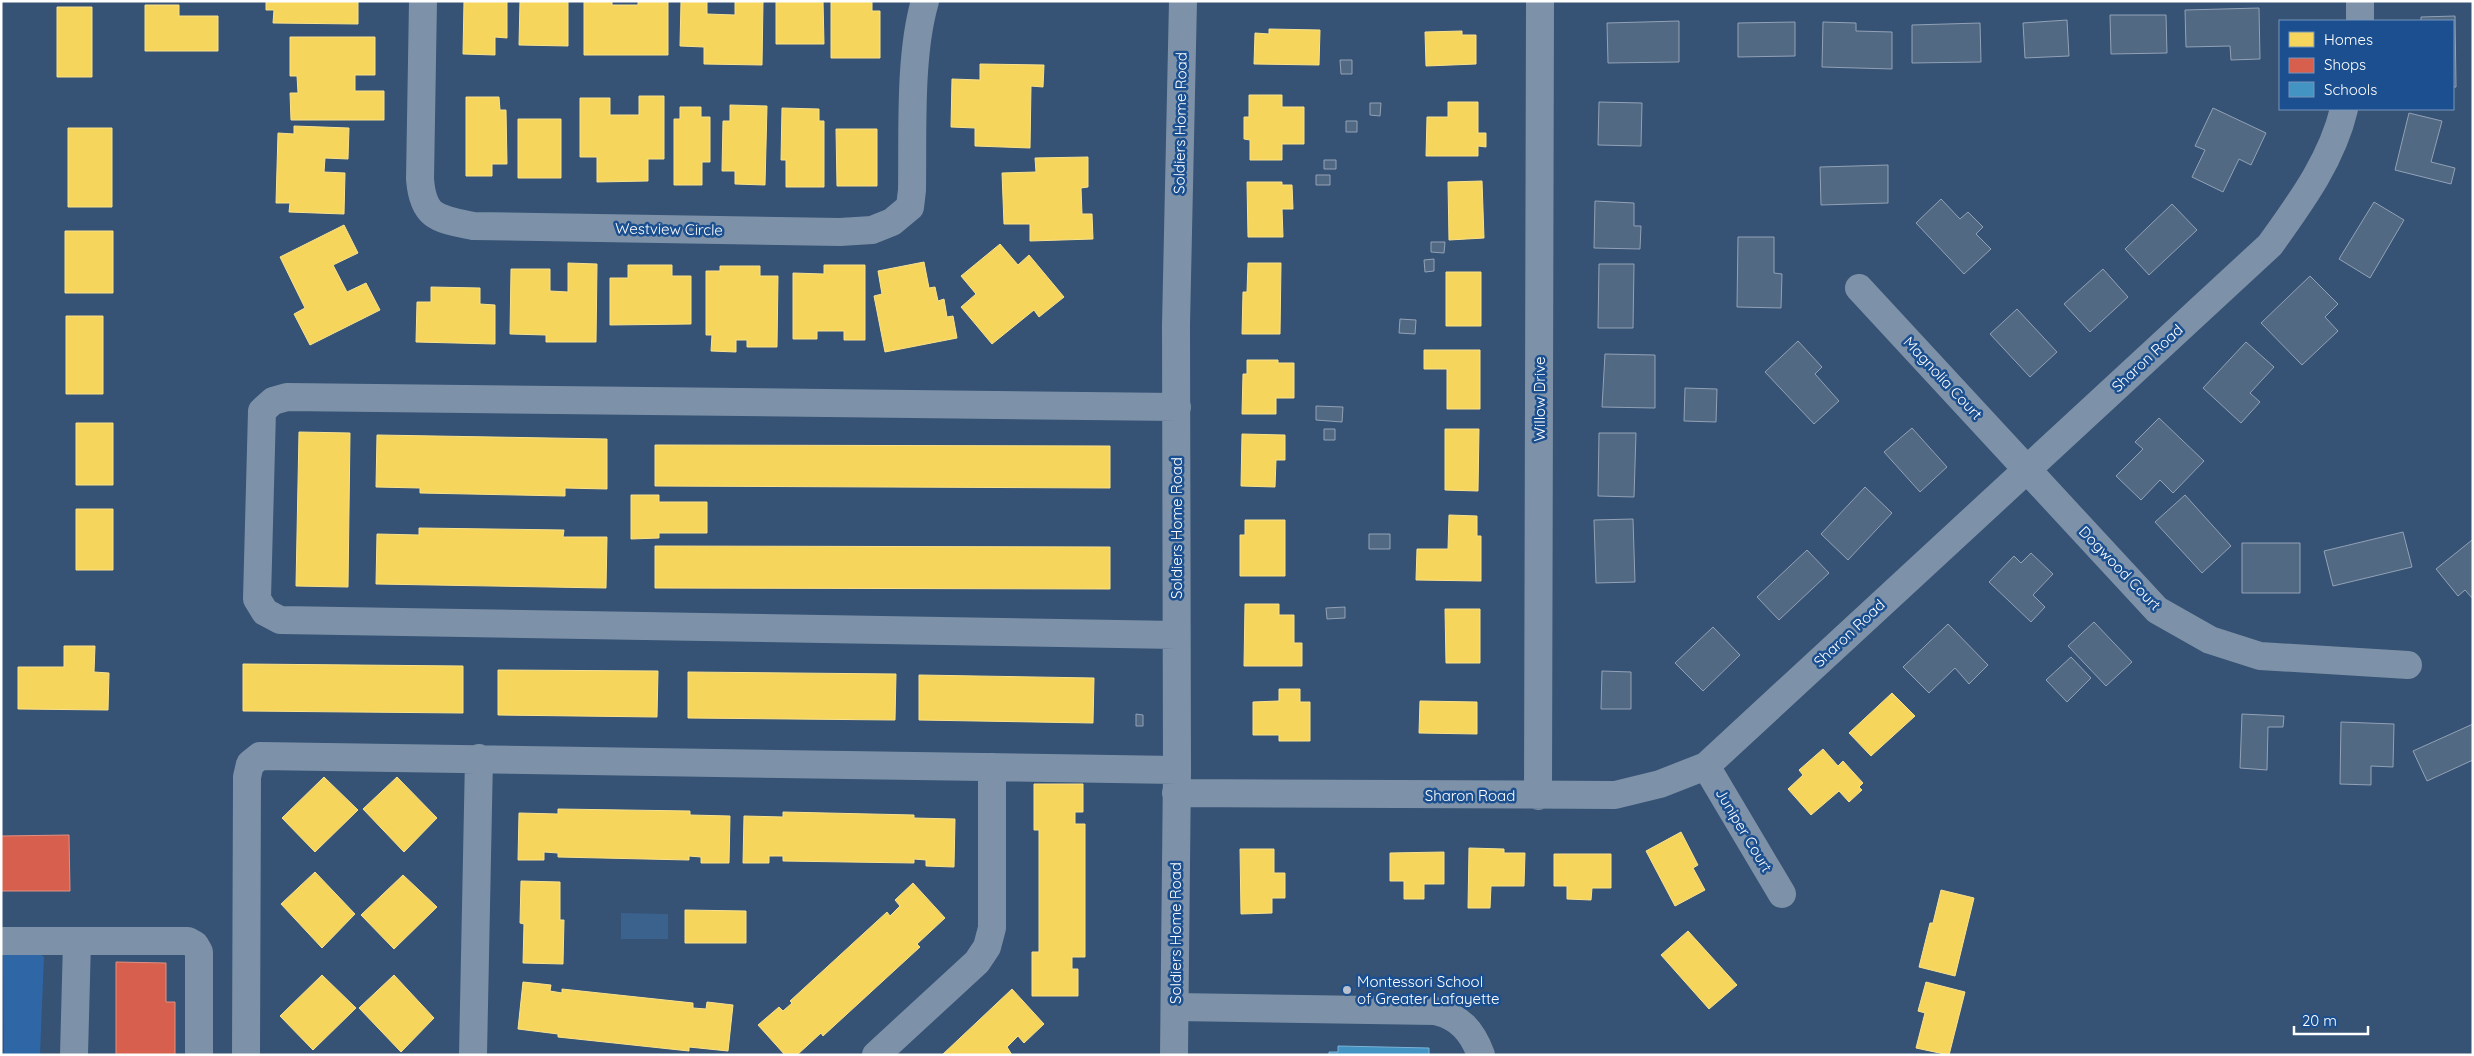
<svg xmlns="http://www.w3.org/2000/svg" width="2474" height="1056" font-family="Quicksand,sans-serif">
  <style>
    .green { fill: #2f66a5 }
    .water { fill: #3b618d }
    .homes { fill: #f6d55c; stroke: #f9e28d }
    .shops { fill: #d6604d; stroke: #e29082 }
    .schools { fill: #4393c3; stroke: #7bb3d5 }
    .building { fill: #526984; stroke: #92a2b6 }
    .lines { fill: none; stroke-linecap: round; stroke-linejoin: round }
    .minor { stroke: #7d92a8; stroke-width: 28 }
    .poi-dot { fill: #b9c2ce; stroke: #1b4f8f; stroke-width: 2 }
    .labels { text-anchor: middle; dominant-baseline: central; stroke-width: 5; stroke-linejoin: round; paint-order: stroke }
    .street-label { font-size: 15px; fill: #fff; stroke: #1b4f8f }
    .poi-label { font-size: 15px; fill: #fff; stroke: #1b4f8f; text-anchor: start }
  </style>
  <rect width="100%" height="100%" fill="#365274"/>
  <path class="green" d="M 35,950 L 44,957 L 40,1055 L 4,1055 L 3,953 Z"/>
  <path class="water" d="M 621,913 L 668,914 L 668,939 L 621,939 Z"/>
  <path class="homes" d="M 266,1 L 358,1 L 358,24 L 273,23 L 274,10 L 266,10 Z
    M 464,1 L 507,1 L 507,38 L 495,37 L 495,55 L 463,54 Z
    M 520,1 L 568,1 L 568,46 L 519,45 Z
    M 584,1 L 612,1 L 612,5 L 638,5 L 638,1 L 668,1 L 668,55 L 584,55 Z
    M 681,1 L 707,1 L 707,14 L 735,15 L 735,1 L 763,1 L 762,65 L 704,64 L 704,47 L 680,46 Z
    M 776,1 L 823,1 L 824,44 L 776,44 Z
    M 831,1 L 872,1 L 872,11 L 880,11 L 880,58 L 831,58 Z
    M 145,5 L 179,5 L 179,16 L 218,16 L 218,51 L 145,51 Z
    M 57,7 L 92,7 L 92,77 L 57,77 Z
    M 1269,29 L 1320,30 L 1319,65 L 1254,64 L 1255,33 L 1269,34 Z
    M 1462,31 L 1462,35 L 1476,35 L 1476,64 L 1426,66 L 1425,32 Z
    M 290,37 L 375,37 L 375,75 L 355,75 L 355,91 L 384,91 L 384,120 L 291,120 L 290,93 L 298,93 L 297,76 L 290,76 Z
    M 980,64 L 1044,65 L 1043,87 L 1031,86 L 1030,148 L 975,146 L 975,128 L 951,127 L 952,79 L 980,80 Z
    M 1249,95 L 1282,95 L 1282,107 L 1304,107 L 1304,144 L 1282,144 L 1282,160 L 1250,160 L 1250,140 L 1244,139 L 1244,117 L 1249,117 Z
    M 639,96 L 664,96 L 664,159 L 648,159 L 648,181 L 597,182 L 597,157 L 580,157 L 580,98 L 610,98 L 610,115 L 639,115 Z
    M 466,97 L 499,97 L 500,110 L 506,110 L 507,164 L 492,164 L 492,176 L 466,176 Z
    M 1448,102 L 1478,102 L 1478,133 L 1486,133 L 1486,147 L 1478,146 L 1478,156 L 1426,156 L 1427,117 L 1448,117 Z
    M 730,105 L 767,106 L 765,185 L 735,184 L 735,171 L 722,171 L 723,121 L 730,121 Z
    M 680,107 L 701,107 L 701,117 L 710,117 L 710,162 L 702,162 L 702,185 L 674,185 L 674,119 L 680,119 Z
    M 782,108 L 819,109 L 819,121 L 824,121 L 824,187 L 786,187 L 786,160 L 781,160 Z
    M 518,119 L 561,119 L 561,178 L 518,178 Z
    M 294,126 L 349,128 L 348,159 L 325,158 L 324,172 L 345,173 L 344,214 L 289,212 L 290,203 L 276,203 L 278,133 L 294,134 Z
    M 68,128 L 112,128 L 112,207 L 68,207 Z
    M 836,129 L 877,129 L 877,186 L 837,186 Z
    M 1088,157 L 1088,187 L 1081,188 L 1082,214 L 1092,214 L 1093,239 L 1030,241 L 1030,224 L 1004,224 L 1002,173 L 1036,172 L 1035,158 Z
    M 1482,181 L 1484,238 L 1449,240 L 1448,182 Z
    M 1247,182 L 1282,182 L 1282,185 L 1292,185 L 1293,209 L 1282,209 L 1283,237 L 1248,237 Z
    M 344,225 L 358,253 L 333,265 L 347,292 L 366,283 L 380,310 L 310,345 L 294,314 L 305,308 L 280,257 Z
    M 65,231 L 113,231 L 113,293 L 65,293 Z
    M 1000,244 L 1018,265 L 1029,255 L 1064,297 L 1039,317 L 1034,310 L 992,344 L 961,307 L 976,294 L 961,276 Z
    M 924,262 L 929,288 L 935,287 L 938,301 L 944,299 L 947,317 L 953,316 L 957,338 L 885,352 L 874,296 L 882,294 L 878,271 Z
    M 568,263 L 597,264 L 596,342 L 546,342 L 546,335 L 510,334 L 511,269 L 550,269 L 550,291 L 568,292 Z
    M 1248,263 L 1281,263 L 1280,334 L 1242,334 L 1243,292 L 1247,292 Z
    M 628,265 L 672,265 L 672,276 L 691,276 L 691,324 L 610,325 L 610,278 L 628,278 Z
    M 824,265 L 865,265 L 865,340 L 844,340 L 844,331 L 817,331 L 817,339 L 793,339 L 793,273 L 824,274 Z
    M 720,266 L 760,266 L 760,276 L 778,276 L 777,347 L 747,347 L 747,340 L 736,340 L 736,352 L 711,351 L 712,335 L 706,335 L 706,271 L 720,271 Z
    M 1446,272 L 1481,272 L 1481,326 L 1446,326 Z
    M 431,287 L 480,288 L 480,304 L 495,305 L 495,344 L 416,342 L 417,302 L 431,302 Z
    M 66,316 L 103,316 L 103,394 L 66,394 Z
    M 1424,350 L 1480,350 L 1480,409 L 1447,409 L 1447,369 L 1424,369 Z
    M 1247,360 L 1278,360 L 1278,363 L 1294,363 L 1294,398 L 1276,398 L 1276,414 L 1242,414 L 1243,374 L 1247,374 Z
    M 76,423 L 113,423 L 113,485 L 76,485 Z
    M 1445,429 L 1479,429 L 1478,491 L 1445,490 Z
    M 299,432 L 350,433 L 348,587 L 296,586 Z
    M 1242,434 L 1285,435 L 1285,460 L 1276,460 L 1275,487 L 1241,486 Z
    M 377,435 L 607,439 L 607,489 L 565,488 L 565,496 L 420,493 L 420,488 L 376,487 Z
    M 655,445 L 1110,446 L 1110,488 L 655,486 Z
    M 631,495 L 659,495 L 659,502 L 707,502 L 707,533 L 659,533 L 659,538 L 631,539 Z
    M 76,509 L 113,509 L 113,570 L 76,570 Z
    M 1449,515 L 1477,516 L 1477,536 L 1481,536 L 1481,581 L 1416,580 L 1417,549 L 1448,549 Z
    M 1245,520 L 1285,520 L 1285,576 L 1240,576 L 1240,535 L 1245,535 Z
    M 419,528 L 564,530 L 563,537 L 607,537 L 606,588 L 376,584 L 377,534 L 419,535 Z
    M 655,546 L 1110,547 L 1110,589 L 655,588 Z
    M 1245,604 L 1279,604 L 1279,615 L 1294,615 L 1294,643 L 1302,643 L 1302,666 L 1244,666 Z
    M 1445,609 L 1480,609 L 1480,663 L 1446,663 Z
    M 64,646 L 95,646 L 94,672 L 109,673 L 108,710 L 18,709 L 18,667 L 64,667 Z
    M 243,664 L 463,666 L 463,713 L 243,711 Z
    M 498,670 L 658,671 L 657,717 L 498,715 Z
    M 688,672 L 896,674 L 895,720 L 688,718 Z
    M 919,675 L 1094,678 L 1093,723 L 919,720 Z
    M 1279,689 L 1300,689 L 1300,702 L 1310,702 L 1310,741 L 1279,741 L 1279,735 L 1253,735 L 1253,702 L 1279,701 Z
    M 1892,693 L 1915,716 L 1871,756 L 1849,733 Z
    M 1420,701 L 1477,702 L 1477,734 L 1419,733 Z
    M 1823,749 L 1838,766 L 1843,761 L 1863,783 L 1859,787 L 1862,790 L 1849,802 L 1839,791 L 1811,815 L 1788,789 L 1803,775 L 1799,770 Z
    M 324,777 L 358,810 L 315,852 L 282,818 Z
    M 397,777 L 437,818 L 404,852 L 363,809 Z
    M 1034,784 L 1083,784 L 1083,812 L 1075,812 L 1075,824 L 1085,824 L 1085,957 L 1072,957 L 1072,969 L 1078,969 L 1078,996 L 1032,996 L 1032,952 L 1039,952 L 1039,830 L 1034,830 Z
    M 558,809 L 690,811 L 690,815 L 730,816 L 729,863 L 701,863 L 701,857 L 689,856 L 689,860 L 558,857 L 558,853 L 544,852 L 544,860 L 518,860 L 519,813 L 558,814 Z
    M 783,812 L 914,815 L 914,818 L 955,819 L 954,867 L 926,866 L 926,860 L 914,859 L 914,863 L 783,861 L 783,856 L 769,856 L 769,863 L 743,863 L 744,816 L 783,817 Z
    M 1681,832 L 1698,865 L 1693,868 L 1705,890 L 1675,906 L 1646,851 Z
    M 1469,848 L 1504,849 L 1504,853 L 1525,853 L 1524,886 L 1491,886 L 1490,908 L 1468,908 Z
    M 1240,849 L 1274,849 L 1274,873 L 1285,873 L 1285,898 L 1272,898 L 1272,913 L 1241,914 Z
    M 1444,852 L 1444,884 L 1424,884 L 1424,899 L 1404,899 L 1404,881 L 1390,881 L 1390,853 Z
    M 1554,854 L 1611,854 L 1611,888 L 1592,888 L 1591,900 L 1567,899 L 1567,886 L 1554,886 Z
    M 315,872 L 355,914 L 322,948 L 281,904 Z
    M 403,875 L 437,907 L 394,949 L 361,915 Z
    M 521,881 L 560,882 L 560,920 L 564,920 L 563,964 L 523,963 L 524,924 L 520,923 Z
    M 913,883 L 945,918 L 917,944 L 920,947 L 823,1036 L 821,1033 L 797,1055 L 785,1055 L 758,1025 L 779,1007 L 783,1011 L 792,1003 L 790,1001 L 887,912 L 890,916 L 900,906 L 895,900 Z
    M 1941,890 L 1974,898 L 1955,976 L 1919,967 L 1930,923 L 1933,923 Z
    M 685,910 L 746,911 L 746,943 L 685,943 Z
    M 1688,931 L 1737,985 L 1709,1009 L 1661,955 Z
    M 322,975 L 356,1008 L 313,1050 L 280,1016 Z
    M 394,975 L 434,1018 L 401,1052 L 359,1008 Z
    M 523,982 L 551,985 L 550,991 L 562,993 L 562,989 L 693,1003 L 693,1008 L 706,1009 L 707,1002 L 733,1005 L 728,1051 L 689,1047 L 689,1051 L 558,1037 L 558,1034 L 518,1029 Z
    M 1926,982 L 1965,992 L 1949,1055 L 1916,1048 L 1925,1013 L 1918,1011 Z
    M 1012,989 L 1044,1024 L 1024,1043 L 1018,1036 L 1007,1047 L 1012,1055 L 942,1055 Z"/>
  <path class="shops" d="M 69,835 L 70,891 L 1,891 L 1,836 Z
    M 116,962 L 166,963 L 166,1002 L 175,1002 L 175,1055 L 116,1055 Z"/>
  <path class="schools" d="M 1338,1046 L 1429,1048 L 1429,1055 L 1329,1055 L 1329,1052 L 1338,1052 Z"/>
  <path class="building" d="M 2259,8 L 2260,59 L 2231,60 L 2230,46 L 2186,47 L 2185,10 Z
    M 2110,15 L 2166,15 L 2167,53 L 2111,54 Z
    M 2455,16 L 2456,87 L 2453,87 L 2453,21 L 2421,21 L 2421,17 Z
    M 2067,20 L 2069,56 L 2025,58 L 2023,23 Z
    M 1679,21 L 1679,62 L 1608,63 L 1607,23 Z
    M 1795,22 L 1795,56 L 1738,57 L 1738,23 Z
    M 1823,22 L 1856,23 L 1856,31 L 1892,32 L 1892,69 L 1822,67 Z
    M 1980,23 L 1981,62 L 1912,63 L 1912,25 Z
    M 1340,60 L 1352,60 L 1352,74 L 1341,74 Z
    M 1599,102 L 1642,103 L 1641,146 L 1598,145 Z
    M 1370,103 L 1381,103 L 1380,116 L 1370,115 Z
    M 2213,108 L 2266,133 L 2251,165 L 2239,159 L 2223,192 L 2192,177 L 2205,150 L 2195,146 Z
    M 2409,113 L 2442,121 L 2431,162 L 2455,168 L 2451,184 L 2395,170 Z
    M 1346,121 L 1357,121 L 1357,132 L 1346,132 Z
    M 1324,160 L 1336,160 L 1336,169 L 1324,169 Z
    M 1888,165 L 1888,203 L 1821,205 L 1820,167 Z
    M 1316,175 L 1330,175 L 1330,185 L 1316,185 Z
    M 1941,199 L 1960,219 L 1968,212 L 1983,227 L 1976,234 L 1991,249 L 1964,274 L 1916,223 Z
    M 1595,201 L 1634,203 L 1634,226 L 1641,226 L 1640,249 L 1594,248 Z
    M 2374,202 L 2404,220 L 2370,278 L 2339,259 Z
    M 2172,204 L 2197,230 L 2149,275 L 2125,249 Z
    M 1738,237 L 1774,237 L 1774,273 L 1782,274 L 1781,308 L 1737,307 Z
    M 1431,242 L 1445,242 L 1444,253 L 1431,252 Z
    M 1434,259 L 1434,271 L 1425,272 L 1424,260 Z
    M 1599,264 L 1634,264 L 1633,328 L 1598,328 Z
    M 2103,269 L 2128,297 L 2090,332 L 2064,304 Z
    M 2310,276 L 2338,304 L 2325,317 L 2338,331 L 2302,365 L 2261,323 Z
    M 2017,309 L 2057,352 L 2030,377 L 1990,334 Z
    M 1400,319 L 1416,320 L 1415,334 L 1399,333 Z
    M 1798,341 L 1822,367 L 1815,374 L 1839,401 L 1814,424 L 1765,372 Z
    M 2246,342 L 2274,367 L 2250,393 L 2260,402 L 2241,423 L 2203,388 Z
    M 1605,354 L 1655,355 L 1655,408 L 1602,407 Z
    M 1685,388 L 1717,389 L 1716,422 L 1684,421 Z
    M 1316,406 L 1343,407 L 1342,422 L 1316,420 Z
    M 2159,418 L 2204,461 L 2173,493 L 2160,480 L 2141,500 L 2116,476 L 2143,449 L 2135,442 Z
    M 1912,428 L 1947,467 L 1920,492 L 1884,452 Z
    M 1324,429 L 1335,429 L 1335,440 L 1324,440 Z
    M 1599,433 L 1636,433 L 1634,497 L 1598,496 Z
    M 1865,487 L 1892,513 L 1848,560 L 1821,534 Z
    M 2185,495 L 2231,546 L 2202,573 L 2155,522 Z
    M 1633,519 L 1635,582 L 1596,583 L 1594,520 Z
    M 2403,532 L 2412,567 L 2333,586 L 2324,551 Z
    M 1369,534 L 1390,534 L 1390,549 L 1369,549 Z
    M 2472,540 L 2473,541 L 2473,599 L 2465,590 L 2458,596 L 2436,569 Z
    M 2242,543 L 2300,543 L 2300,593 L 2242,593 Z
    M 1807,550 L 1829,573 L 1779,620 L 1757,597 Z
    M 2031,553 L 2053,574 L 2033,595 L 2045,607 L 2031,622 L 1989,582 L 2014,556 L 2021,563 Z
    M 1345,607 L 1345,618 L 1327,619 L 1326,608 Z
    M 2094,622 L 2132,662 L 2106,686 L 2068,646 Z
    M 1948,624 L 1988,665 L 1969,684 L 1955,668 L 1929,693 L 1903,667 Z
    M 1713,627 L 1740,655 L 1703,691 L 1675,663 Z
    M 2071,657 L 2091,678 L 2067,702 L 2046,680 Z
    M 1602,671 L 1631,672 L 1631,709 L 1601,709 Z
    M 1136,714 L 1143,715 L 1143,726 L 1136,726 Z
    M 2242,714 L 2284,716 L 2283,727 L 2268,727 L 2267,770 L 2240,768 Z
    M 2341,722 L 2394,724 L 2393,767 L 2371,766 L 2371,785 L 2340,784 Z
    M 2473,724 L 2473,760 L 2427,781 L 2413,751 Z"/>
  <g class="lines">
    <path class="minor" d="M 423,1 L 420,179 C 423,218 438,219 473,226 L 840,232 L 872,230 L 892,222 L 910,207 L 912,190 C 913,133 909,56 925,1
      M 2360,1 L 2360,21
      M 1859,288 L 2157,610 L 2210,640 L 2260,656 L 2408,665
      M 1176,635 L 280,620 L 265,612 L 257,599 L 262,411 L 273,401 L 287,397 L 1177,407
      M 1706,766 L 1782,894
      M 1176,793 L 1615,795 L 1660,784 L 1706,766 L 2270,245 C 2300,203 2332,160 2344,109
      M 1538,796 L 1540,1
      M 1,941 L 188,941 L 195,945 L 199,952 L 199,1055
      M 1175,1007 L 1435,1011 C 1460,1017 1472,1031 1481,1055
      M 74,1055 L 77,941
      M 246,1055 L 247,777 L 250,764 L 260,756 L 1177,770
      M 473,1055 L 479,758
      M 876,1055 L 977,962 L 987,947 L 992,928 L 992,767
      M 1174,1055 L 1177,770 L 1176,325 L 1183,1"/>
  </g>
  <circle class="poi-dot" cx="1347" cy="990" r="5"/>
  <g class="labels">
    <g class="street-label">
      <text transform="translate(1180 123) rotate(-89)">Soldiers Home Road</text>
      <text transform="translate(669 229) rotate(1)">Westview Circle</text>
      <text transform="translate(2147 358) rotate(-43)">Sharon Road</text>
      <text transform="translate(1943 378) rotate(47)">Magnolia Court</text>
      <text transform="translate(1539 399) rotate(-90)">Willow Drive</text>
      <text transform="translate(1176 528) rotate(-90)">Soldiers Home Road</text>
      <text transform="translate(2120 568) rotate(46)">Dogwood Court</text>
      <text transform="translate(1849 633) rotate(-43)">Sharon Road</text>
      <text x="1470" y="795">Sharon Road</text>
      <text transform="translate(1744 830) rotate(59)">Juniper Court</text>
      <text transform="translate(1175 933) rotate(-90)">Soldiers Home Road</text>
    </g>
    <g class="poi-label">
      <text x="1357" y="981">Montessori School<tspan x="1357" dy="17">of Greater Lafayette</tspan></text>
    </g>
  </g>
  <rect width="2474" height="1056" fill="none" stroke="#ffffff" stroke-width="5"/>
  <rect x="2279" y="20" width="175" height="90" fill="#1b4f8f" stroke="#7695bc"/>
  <rect x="2289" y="32" width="25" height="15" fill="#f6d55c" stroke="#7695bc"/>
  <text x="2324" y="45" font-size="15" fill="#ffffff">Homes</text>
  <rect x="2289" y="58" width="25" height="15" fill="#d6604d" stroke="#7695bc"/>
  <text x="2324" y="70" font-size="15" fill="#ffffff">Shops</text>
  <rect x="2289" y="82" width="25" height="15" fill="#4393c3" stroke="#7695bc"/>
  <text x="2324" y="95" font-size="15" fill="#ffffff">Schools</text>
  <path d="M2294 1026v8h74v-8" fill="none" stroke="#ffffff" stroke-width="2.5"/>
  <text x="2302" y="1026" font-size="15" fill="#ffffff" stroke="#1b4f8f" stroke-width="4" paint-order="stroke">20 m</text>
</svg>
